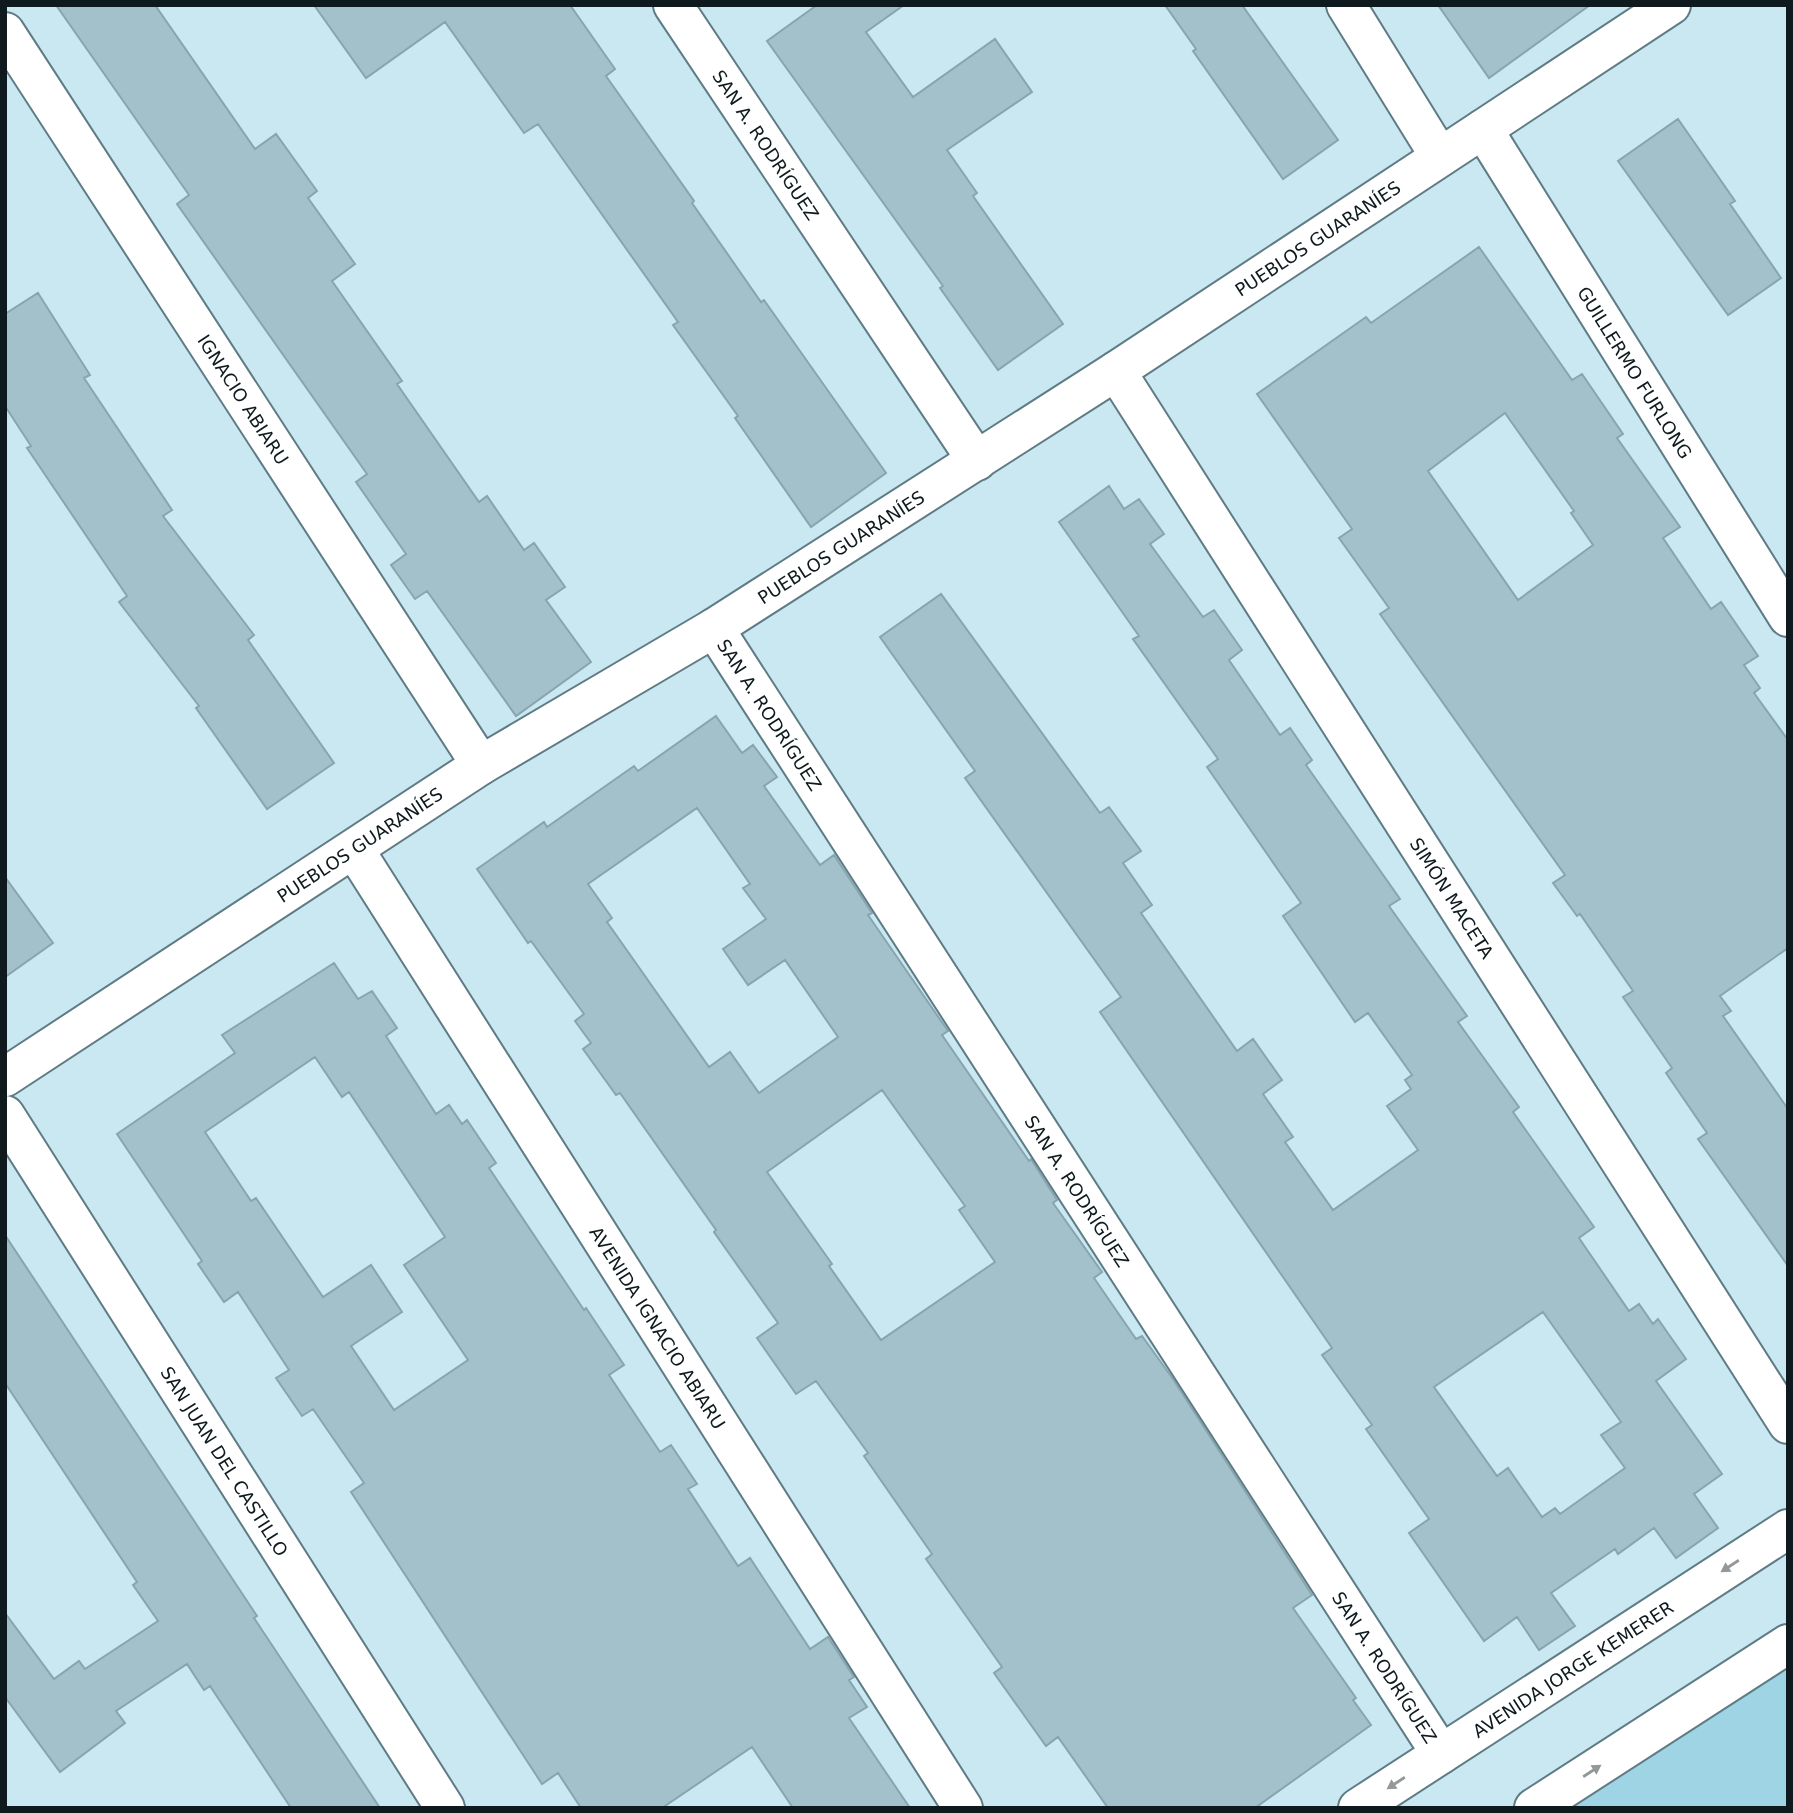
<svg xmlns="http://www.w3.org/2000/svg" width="1793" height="1813" font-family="'DejaVu Sans',sans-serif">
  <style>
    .green { fill: #9fd4e5 }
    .building { fill: #a2c1ca; stroke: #88a5af; stroke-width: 2; fill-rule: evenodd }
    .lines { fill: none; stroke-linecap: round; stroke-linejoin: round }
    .street-casing { stroke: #5f7b84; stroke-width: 42 }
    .secondary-casing { stroke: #5f7b84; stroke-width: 42 }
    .street { stroke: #fff; stroke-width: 38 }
    .secondary { stroke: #fff; stroke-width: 38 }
    .oneway { fill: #939899 }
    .labels { text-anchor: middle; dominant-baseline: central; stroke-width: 7; stroke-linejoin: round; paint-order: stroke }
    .street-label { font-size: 18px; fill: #0e1a1d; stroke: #dbf4fc }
  </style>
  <rect width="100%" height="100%" fill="#c9e8f2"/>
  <path class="green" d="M 1788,1645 L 1788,1808 L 1558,1808 Z"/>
  <path class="building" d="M 56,5 L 155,5 L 255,149 L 276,134 L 317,191 L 308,198 L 355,264 L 332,281 L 402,381 L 397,384 L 479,502 L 487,496 L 524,550 L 534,543 L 565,587 L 546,600 L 591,662 L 516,716 L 427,591 L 415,599 L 391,565 L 406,554 L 356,482 L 367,474 L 177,204 L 189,195 Z
    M 314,5 L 570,5 L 615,69 L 606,76 L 694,201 L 692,203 L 761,302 L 764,300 L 886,473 L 811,527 L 735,418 L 738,416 L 673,325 L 678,322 L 538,124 L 524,133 L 445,22 L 366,78 Z
    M 817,5 L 904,5 L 866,32 L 913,97 L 995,39 L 1032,92 L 947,150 L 977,193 L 973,196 L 1063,324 L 998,370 L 940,288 L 943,286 L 767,41 Z
    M 1165,5 L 1242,5 L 1338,140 L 1283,179 L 1193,51 L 1196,49 Z
    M 1438,5 L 1590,5 L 1489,78 Z
    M 1678,119 L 1735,201 L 1730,204 L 1781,278 L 1728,315 L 1618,161 Z
    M 1479,247 L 1572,380 L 1582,374 L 1623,434 L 1617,438 L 1680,527 L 1663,538 L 1711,609 L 1721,602 L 1758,656 L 1744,665 L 1760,688 L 1754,693 L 1788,740 L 1788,948 L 1720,996 L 1731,1011 L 1723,1016 L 1788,1109 L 1788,1266 L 1698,1139 L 1707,1133 L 1666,1073 L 1672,1068 L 1623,997 L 1633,991 L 1580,914 L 1577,916 L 1553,883 L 1565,875 L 1380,614 L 1389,608 L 1339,538 L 1352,529 L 1257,394 L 1366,317 L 1371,323 ZM 1505,413 L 1574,511 L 1571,513 L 1593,545 L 1518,600 L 1428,471 Z
    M 38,293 L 90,375 L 84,378 L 172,510 L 163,516 L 254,635 L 248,640 L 334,763 L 267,809 L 196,708 L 199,706 L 119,602 L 127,596 L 27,448 L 31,446 L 5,406 L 5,314 Z
    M 1109,486 L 1124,509 L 1139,499 L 1164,534 L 1150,544 L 1203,617 L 1214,610 L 1242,650 L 1229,660 L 1280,735 L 1290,728 L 1312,760 L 1306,765 L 1400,899 L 1389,906 L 1467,1016 L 1458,1022 L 1519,1107 L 1513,1112 L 1594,1227 L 1579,1238 L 1629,1311 L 1639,1304 L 1653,1324 L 1658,1319 L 1686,1359 L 1656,1381 L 1722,1474 L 1694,1494 L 1718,1528 L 1676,1558 L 1654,1528 L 1618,1554 L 1615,1549 L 1551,1593 L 1575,1626 L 1539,1650 L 1517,1617 L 1484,1641 L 1409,1533 L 1429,1519 L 1366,1429 L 1372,1425 L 1322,1355 L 1332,1348 L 1100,1012 L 1121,997 L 965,778 L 975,771 L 880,637 L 941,594 L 1100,813 L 1109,807 L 1141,851 L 1123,863 L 1152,905 L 1141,913 L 1237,1051 L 1253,1039 L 1282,1080 L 1263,1094 L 1293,1137 L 1285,1142 L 1333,1210 L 1418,1150 L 1387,1106 L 1411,1089 L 1405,1080 L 1412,1075 L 1368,1013 L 1355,1022 L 1283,916 L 1301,903 L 1207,767 L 1218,759 L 1133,639 L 1139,636 L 1059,522 ZM 1543,1312 L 1621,1422 L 1601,1435 L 1625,1468 L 1560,1514 L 1555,1508 L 1542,1517 L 1508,1468 L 1497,1476 L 1434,1387 Z
    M 716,716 L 742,753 L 753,745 L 777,777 L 764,786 L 820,865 L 834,855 L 872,913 L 868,915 L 948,1031 L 942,1035 L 1029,1161 L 1031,1159 L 1057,1200 L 1053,1203 L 1102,1272 L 1094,1278 L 1136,1339 L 1142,1336 L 1173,1379 L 1312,1595 L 1293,1608 L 1356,1698 L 1353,1700 L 1371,1725 L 1255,1808 L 1108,1808 L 1058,1737 L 1046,1746 L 994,1673 L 1002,1667 L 926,1559 L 932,1554 L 864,1456 L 868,1453 L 816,1381 L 796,1394 L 757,1338 L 778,1323 L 714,1232 L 716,1230 L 620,1093 L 616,1095 L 583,1049 L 591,1043 L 575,1021 L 584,1014 L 531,941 L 528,943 L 477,869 L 544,822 L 547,827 L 634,766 L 638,771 ZM 697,808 L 750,884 L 743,888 L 766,919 L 723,949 L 748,985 L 785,960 L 838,1037 L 759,1093 L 730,1052 L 709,1067 L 607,922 L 612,918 L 588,884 ZM 882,1090 L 965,1206 L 959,1210 L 995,1262 L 881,1340 L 829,1266 L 832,1264 L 767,1172 Z
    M 5,877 L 53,943 L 5,977 Z
    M 334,963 L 358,999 L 372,991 L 397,1028 L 386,1036 L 436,1114 L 449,1105 L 462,1124 L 467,1120 L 496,1163 L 489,1168 L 584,1310 L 586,1308 L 624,1365 L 609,1375 L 660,1452 L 671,1445 L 697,1484 L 688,1489 L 738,1566 L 750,1558 L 810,1649 L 828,1637 L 839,1654 L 854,1677 L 849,1680 L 867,1707 L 849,1718 L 910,1808 L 793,1808 L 752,1747 L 662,1808 L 581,1808 L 558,1773 L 542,1784 L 351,1492 L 364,1483 L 313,1409 L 302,1416 L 276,1378 L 289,1370 L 238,1292 L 224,1302 L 198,1264 L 202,1261 L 117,1134 L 235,1053 L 222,1035 ZM 315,1057 L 342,1097 L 349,1092 L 445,1237 L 404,1265 L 468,1360 L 394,1410 L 351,1346 L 402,1312 L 371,1265 L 323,1297 L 256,1198 L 251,1201 L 205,1132 Z
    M 5,1235 L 257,1616 L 254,1618 L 380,1808 L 291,1808 L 210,1686 L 204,1690 L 187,1664 L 116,1711 L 125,1723 L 60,1772 L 5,1697 L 5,1613 L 54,1679 L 79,1661 L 85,1669 L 158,1621 L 133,1585 L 137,1582 L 5,1383 Z"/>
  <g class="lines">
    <g class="street-casing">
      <g id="street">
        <path id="s1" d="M 673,5 L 977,461"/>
        <path d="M 1346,5 L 1440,157"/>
        <path id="s2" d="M 5,32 L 481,765"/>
        <path id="s3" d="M 1483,129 L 1788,617"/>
        <path id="s4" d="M 1116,371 L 1788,1424"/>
        <path id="s5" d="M 714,628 L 1441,1754"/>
        <path id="s6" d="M 354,849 L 963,1808"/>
        <path id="s7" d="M 5,1077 L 481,765 L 714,628 L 1116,371 L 1671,5"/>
        <path id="s8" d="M 5,1115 L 445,1808"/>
      </g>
    </g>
    <g class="secondary-casing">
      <g id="secondary">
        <path id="s9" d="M 1358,1808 L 1788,1529"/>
        <path d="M 1534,1808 L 1788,1644"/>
      </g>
    </g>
    <use href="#street" class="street"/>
    <use href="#secondary" class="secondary"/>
  </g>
  <defs><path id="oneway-solid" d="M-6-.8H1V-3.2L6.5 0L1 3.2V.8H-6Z" transform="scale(1.75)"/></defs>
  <g class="oneway">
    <use href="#oneway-solid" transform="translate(1730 1566) rotate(147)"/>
    <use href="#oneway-solid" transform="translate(1592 1771) rotate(-33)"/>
    <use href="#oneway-solid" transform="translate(1396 1783) rotate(147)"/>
  </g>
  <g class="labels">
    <g class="street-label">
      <text stroke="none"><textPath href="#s1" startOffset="168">SAN A. RODRÍGUEZ</textPath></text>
      <text stroke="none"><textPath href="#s7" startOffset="1558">PUEBLOS GUARANÍES</textPath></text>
      <text stroke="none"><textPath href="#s3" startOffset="287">GUILLERMO FURLONG</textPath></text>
      <text stroke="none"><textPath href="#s2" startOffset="438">IGNACIO ABIARU</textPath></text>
      <text stroke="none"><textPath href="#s7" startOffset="990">PUEBLOS GUARANÍES</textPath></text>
      <text stroke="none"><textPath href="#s5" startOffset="103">SAN A. RODRÍGUEZ</textPath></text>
      <text stroke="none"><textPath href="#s7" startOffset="424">PUEBLOS GUARANÍES</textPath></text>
      <text stroke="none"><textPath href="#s4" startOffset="625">SIMÓN MACETA</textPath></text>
      <text stroke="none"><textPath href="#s5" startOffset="670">SAN A. RODRÍGUEZ</textPath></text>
      <text stroke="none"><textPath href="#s6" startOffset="567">AVENIDA IGNACIO ABIARU</textPath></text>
      <text stroke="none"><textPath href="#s8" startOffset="410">SAN JUAN DEL CASTILLO</textPath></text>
      <text stroke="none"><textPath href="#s5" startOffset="1237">SAN A. RODRÍGUEZ</textPath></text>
      <text stroke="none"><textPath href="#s9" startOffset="256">AVENIDA JORGE KEMERER</textPath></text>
    </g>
  </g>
  <rect width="1793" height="1813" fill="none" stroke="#0e1a1d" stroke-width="14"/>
</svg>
